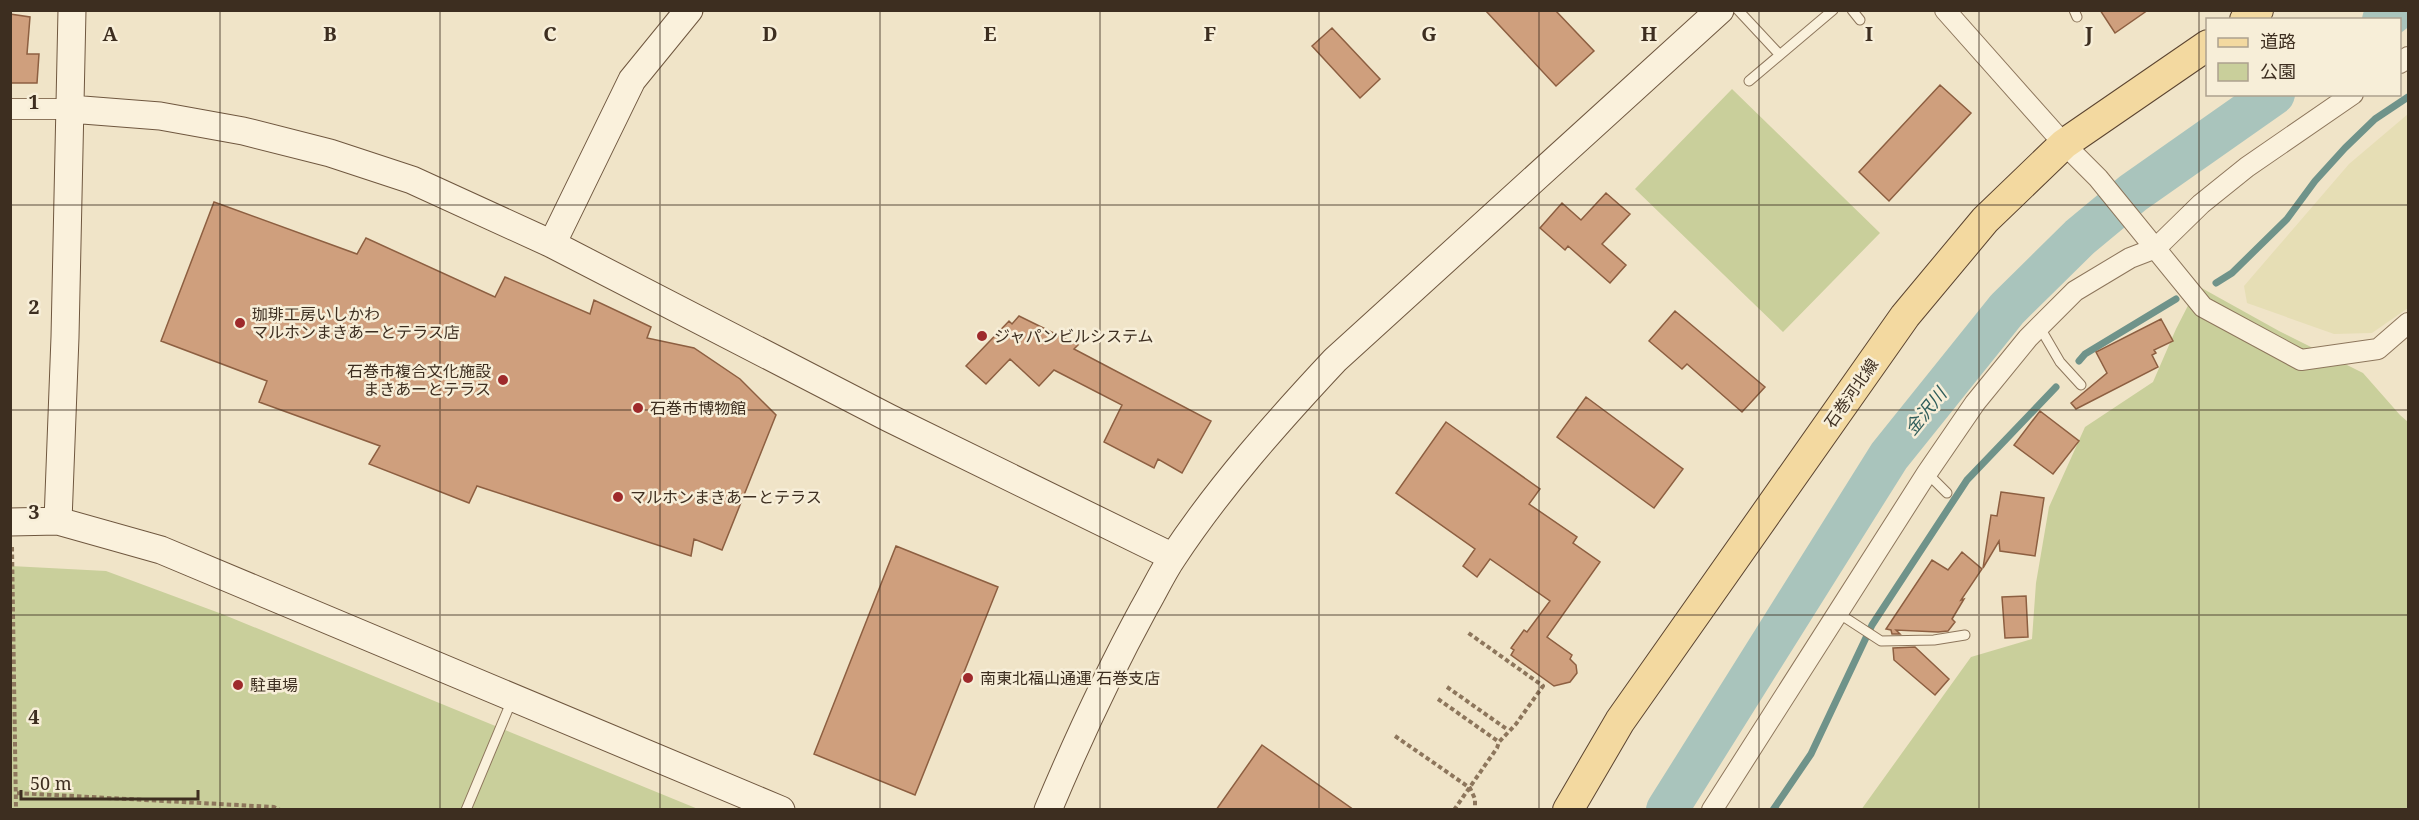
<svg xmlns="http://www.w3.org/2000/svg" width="2419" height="820" font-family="'Noto Serif','Noto Sans JP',serif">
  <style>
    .farmland { fill: #e6deb5 }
    .green { fill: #c9cf9b }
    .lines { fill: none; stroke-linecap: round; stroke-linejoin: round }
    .stream { stroke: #6f938a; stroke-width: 7 }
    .river { stroke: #a9c4bc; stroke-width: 42 }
    .building { fill: #cf9f7d; stroke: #8d5f41; stroke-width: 1.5 }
    .lane-casing { stroke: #8d765c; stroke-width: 11 }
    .street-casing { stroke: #8d765c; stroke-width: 22 }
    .secondary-casing { stroke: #6f573f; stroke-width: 29 }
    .primary-casing { stroke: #5b4430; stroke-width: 32 }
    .path { stroke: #8d765c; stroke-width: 4; stroke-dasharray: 4.5 3; stroke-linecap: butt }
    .lane { stroke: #faf1dc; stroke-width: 9 }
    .street { stroke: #faf1dc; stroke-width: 20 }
    .secondary { stroke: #faf1dc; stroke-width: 27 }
    .primary { stroke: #f3d9a0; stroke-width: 30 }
    .grid { fill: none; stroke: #3d2e20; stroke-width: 1.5; stroke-opacity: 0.55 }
    .poi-dot { fill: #9e2a2b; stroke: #f7eed8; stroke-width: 2 }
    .labels { text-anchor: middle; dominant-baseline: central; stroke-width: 5; stroke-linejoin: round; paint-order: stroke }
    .poi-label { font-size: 16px; fill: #3d2e20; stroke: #f7eed8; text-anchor: start }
    .street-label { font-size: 16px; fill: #3d2e20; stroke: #f7eed8 }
    .water-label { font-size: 18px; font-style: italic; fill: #2f5d5a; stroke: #f7eed8 }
    .grid-label { font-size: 20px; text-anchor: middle; font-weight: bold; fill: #3d2e20; stroke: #f7eed8; stroke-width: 5; stroke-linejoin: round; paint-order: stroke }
  </style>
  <rect width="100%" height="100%" fill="#f0e4c8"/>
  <path class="farmland" d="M 2408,114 L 2408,308 L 2372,333 L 2334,334 L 2247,303 L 2244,286 L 2349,164 Z"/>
  <path class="green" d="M 1732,89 L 1880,233 L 1783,332 L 1635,189 Z
    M 2198,286 L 2279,331 L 2363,373 L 2400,415 L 2408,422 L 2408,809 L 1861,810 L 1971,657 L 2032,639 L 2036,583 L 2049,507 L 2085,427 L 2153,382 L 2176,329 Z
    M 11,566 L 106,571 L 222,614 L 698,809 L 11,810 Z"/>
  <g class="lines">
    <path class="stream" d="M 2216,283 L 2232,273 L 2287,219 L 2315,181 L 2345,148 L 2375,119 L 2408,97
      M 2079,361 L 2085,354 L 2176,299
      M 1773,810 L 1811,754 L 1872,625 L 1967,480 L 2056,387"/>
    <path class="river" d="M 2383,20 L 2396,10
      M 1667,810 L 1889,456 L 2007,309 L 2080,237 L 2133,193 L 2274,94"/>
  </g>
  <path class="building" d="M 1485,10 L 1555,10 L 1594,51 L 1556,86 Z
    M 2100,10 L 2148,10 L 2115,33 Z
    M 10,14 L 30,17 L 27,54 L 39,54 L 37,83 L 10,83 Z
    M 1332,28 L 1380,79 L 1360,98 L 1312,46 Z
    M 1940,85 L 1971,113 L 1889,201 L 1859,172 Z
    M 1606,193 L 1630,214 L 1602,244 L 1626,265 L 1610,283 L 1568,246 L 1565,250 L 1540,228 L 1562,203 L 1581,220 Z
    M 214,202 L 357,254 L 366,238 L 495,297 L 505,277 L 590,314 L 594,300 L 651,327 L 647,338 L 694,348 L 740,379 L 776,415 L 722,550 L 694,539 L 691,556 L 477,486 L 469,503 L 369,464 L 380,446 L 259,402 L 267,381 L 161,341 Z
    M 1675,311 L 1765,387 L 1742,412 L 1687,364 L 1682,369 L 1649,341 Z
    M 1019,316 L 1078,345 L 1074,349 L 1211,421 L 1182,473 L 1158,459 L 1154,468 L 1104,442 L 1122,405 L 1054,370 L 1039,386 L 1010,359 L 986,384 L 966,366 L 1009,321 L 1012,324 Z
    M 2161,319 L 2173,341 L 2154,350 L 2156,353 L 2152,355 L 2158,367 L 2076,409 L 2071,403 L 2107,373 L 2096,352 Z
    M 1586,397 L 1683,469 L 1654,508 L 1557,437 Z
    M 2040,411 L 2079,441 L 2053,474 L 2014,445 Z
    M 1446,422 L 1540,489 L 1529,504 L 1577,537 L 1573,543 L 1600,562 L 1547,637 L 1572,655 L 1570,659 L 1576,665 L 1577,673 L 1570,682 L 1554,686 L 1511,655 L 1514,650 L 1511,648 L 1524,630 L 1527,632 L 1550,601 L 1490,559 L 1477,577 L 1463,566 L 1475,549 L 1396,493 Z
    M 2001,492 L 2044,498 L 2035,556 L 2000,551 L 1999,541 L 1983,568 L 1991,515 L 1997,516 Z
    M 896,546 L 998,587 L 915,795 L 814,754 Z
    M 1962,552 L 1982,569 L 1961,600 L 1964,599 L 1952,619 L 1955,622 L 1948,631 L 1938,632 L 1896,630 L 1900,634 L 1892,634 L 1891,630 L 1886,629 L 1932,560 L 1948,570 Z
    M 2026,596 L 2028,637 L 2005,638 L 2002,597 Z
    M 1915,647 L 1949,679 L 1935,695 L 1894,660 L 1893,648 Z
    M 1262,745 L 1354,810 L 1216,810 Z"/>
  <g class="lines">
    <g class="lane-casing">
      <path id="lane" d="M 1738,10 L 1779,54
        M 1852,10 L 1860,20
        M 2074,10 L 2077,17
        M 1749,81 L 1833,10
        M 2039,326 L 2060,362 L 2081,385
        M 1927,473 L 1947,493
        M 1838,613 L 1881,641 L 1934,640 L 1965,635
        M 466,810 L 512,700"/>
    </g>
    <g class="street-casing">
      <path id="street" d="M 1945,10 L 2064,144 L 2098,178 L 2203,307 L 2301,360 L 2378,349 L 2408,323
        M 2400,63 L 2408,57
        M 10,109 L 70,109
        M 1712,810 L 1927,473 L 1975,403 L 2028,338 L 2075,291 L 2130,258 L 2156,248 L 2201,204 L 2247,167 L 2353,94"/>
    </g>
    <g class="secondary-casing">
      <path id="secondary" d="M 70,109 L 160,116 L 243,131 L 330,153 L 412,180 L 552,244 L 889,418 L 1173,557
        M 552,244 L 632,80 L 689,10
        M 58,521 L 65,337 L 72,10
        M 10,522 L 58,521 L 161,550 L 781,810
        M 1048,810 C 1077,741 1108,674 1144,608 C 1154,591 1162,573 1173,557 C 1220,486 1277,422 1335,360 L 1720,10"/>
    </g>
    <g class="primary-casing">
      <path id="primary" d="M 2245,20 L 2258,10
        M 1568,810 L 1620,721 L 1905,316 L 1985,220 L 2064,144 L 2208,45"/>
    </g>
    <path class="path" d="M 12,547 L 16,810
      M 1447,687 L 1508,730
      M 1438,699 L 1499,742
      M 1395,736 L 1470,788 L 1475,799 L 1475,810
      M 17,793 L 274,807 L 280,810
      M 1454,810 L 1497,748 L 1499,742 L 1516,724 L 1543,686 L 1467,632"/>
    <use href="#lane" class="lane"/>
    <use href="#street" class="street"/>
    <use href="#secondary" class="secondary"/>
    <use href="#primary" class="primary"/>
  </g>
  <path class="grid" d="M 220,10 L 220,810M 440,10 L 440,810M 660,10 L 660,810M 880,10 L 880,810M 1100,10 L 1100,810M 1319,10 L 1319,810M 1539,10 L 1539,810M 1759,10 L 1759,810M 1979,10 L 1979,810M 2199,10 L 2199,810M 10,205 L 2408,205M 10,410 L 2408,410M 10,615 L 2408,615"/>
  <g class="poi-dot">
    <circle cx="240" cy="323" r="6"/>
    <circle cx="982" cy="336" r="6"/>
    <circle cx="503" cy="380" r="6"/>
    <circle cx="638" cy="408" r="6"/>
    <circle cx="618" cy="497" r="6"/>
    <circle cx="968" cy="678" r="6"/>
    <circle cx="238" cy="685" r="6"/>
  </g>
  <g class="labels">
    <g class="poi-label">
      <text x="252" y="314">珈琲工房いしかわ<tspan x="252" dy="18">マルホンまきあーとテラス店</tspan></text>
      <text x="994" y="336">ジャパンビルシステム</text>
      <text x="491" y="371" text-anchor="end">石巻市複合文化施設<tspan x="491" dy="18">まきあーとテラス</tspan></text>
      <text x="650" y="408">石巻市博物館</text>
      <text x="630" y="497">マルホンまきあーとテラス</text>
      <text x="980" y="678">南東北福山通運 石巻支店</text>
      <text x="250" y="685">駐車場</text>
    </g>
    <g class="street-label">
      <text transform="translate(1851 393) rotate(-55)">石巻河北線</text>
    </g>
    <g class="water-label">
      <text transform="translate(1925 411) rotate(-51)">金沢川</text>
    </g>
  </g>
  <g class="grid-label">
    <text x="110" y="41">A</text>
    <text x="330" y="41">B</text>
    <text x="550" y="41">C</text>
    <text x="770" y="41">D</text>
    <text x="990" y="41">E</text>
    <text x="1210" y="41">F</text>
    <text x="1429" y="41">G</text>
    <text x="1649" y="41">H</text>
    <text x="1869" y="41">I</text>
    <text x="2089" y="41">J</text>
    <text x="34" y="109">1</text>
    <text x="34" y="314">2</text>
    <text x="34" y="519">3</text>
    <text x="34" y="724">4</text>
  </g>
  <rect width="2419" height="820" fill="none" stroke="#3d2e20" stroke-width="24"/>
  <rect x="2206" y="18" width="195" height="78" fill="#f7eed8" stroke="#ada18e" stroke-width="1.5"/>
  <rect x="2218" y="38" width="30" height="9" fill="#f3d9a0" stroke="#ada18e" stroke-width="1.5"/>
  <text x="2260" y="48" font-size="18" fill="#3d2e20">道路</text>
  <rect x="2218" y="63" width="30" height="18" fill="#c9cf9b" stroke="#ada18e" stroke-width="1.5"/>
  <text x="2260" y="78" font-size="18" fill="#3d2e20">公園</text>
  <path d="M21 790v9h177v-9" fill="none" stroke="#3d2e20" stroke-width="3"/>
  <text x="30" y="790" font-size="18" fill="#3d2e20" stroke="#f7eed8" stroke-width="4.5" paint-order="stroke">50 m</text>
</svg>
